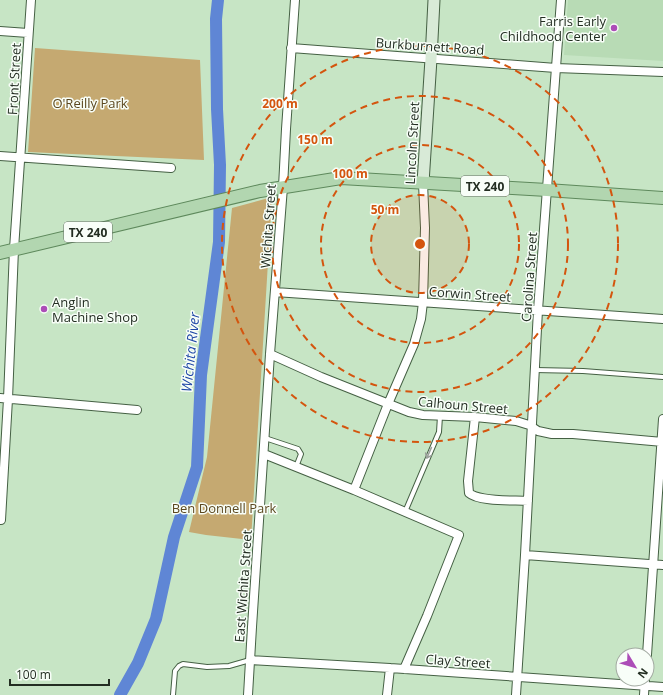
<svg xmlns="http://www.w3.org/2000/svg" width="663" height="695" font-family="'Open Sans',sans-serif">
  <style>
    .built { fill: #b8dbb5 }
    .park { fill: #c5a971 }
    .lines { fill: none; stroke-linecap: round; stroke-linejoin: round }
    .river { stroke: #5f86d5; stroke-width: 12 }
    .service-casing { stroke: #456044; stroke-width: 6 }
    .minor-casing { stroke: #456044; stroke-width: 10 }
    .secondary-casing { stroke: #456044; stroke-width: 13 }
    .primary-casing { stroke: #5e895c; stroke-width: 14 }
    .service { stroke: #fff; stroke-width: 4 }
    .minor { stroke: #fff; stroke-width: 8 }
    .secondary { stroke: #d8ead7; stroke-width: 11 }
    .primary { stroke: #b2d6b0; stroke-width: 12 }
    .oneway { stroke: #9ca19c }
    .ring { fill: none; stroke: #d4550e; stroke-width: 2; stroke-dasharray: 7 5 }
    .poi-dot { fill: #ac4db7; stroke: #f8fef8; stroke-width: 1.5 }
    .labels { text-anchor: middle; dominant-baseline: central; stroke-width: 3; stroke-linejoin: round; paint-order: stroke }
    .shield { fill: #f8fef8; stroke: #636c62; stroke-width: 1 }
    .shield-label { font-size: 12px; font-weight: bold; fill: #232e22 }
    .poi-label { font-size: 13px; fill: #232e22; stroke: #f8fef8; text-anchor: end }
    .street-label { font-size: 13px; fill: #232e22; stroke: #f8fef8 }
    .park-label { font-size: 13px; fill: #5c481f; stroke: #f8fef8 }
    .water-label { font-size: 14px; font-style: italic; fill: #1f48a6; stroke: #f8fef8 }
    .centre { fill: #d4550e; stroke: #f8fef8; stroke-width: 2 }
    .ring-label { font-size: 12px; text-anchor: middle; font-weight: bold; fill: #d4550e; stroke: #f8fef8; stroke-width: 3; stroke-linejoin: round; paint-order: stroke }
  </style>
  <rect width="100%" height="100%" fill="#c7e5c5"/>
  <path class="built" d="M 568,0 L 663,0 L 663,61 L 564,55 Z"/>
  <path class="park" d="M 35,48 L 200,60 L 204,160 L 28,152 Z
    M 272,197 L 251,540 L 206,535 L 189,532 L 207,457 L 232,208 Z"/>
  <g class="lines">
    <path class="river" d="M 120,695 L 138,663 L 156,619 L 174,537 L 197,467 L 201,375 L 219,242 L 220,165 L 217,109 L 216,19 L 218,0"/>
    <g class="service-casing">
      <path id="service" d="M 535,370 L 583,371 L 663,377
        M 265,438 L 298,449 L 301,454 L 296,467
        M 405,512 L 439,432 L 440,416
        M 173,695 L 175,671 L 179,666 L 183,664 L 207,667 L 229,666 L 250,660"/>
    </g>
    <g class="minor-casing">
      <path id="minor" d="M 0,31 L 28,33
        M 291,48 L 556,68 L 663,72
        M 0,156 L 171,168
        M 275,292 L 663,319
        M 270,354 L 321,377 L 409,412 L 423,415 L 475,417 L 516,421 L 529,425 L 538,431 L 552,434 L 573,434 L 663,442
        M 0,398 L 137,410
        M 475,417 L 468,481 L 469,493 C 479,502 514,500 528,501
        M 264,454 L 354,490 L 459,535 L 427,616 L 404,669
        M 354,490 L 388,404 L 414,344 L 421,319 L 423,302 L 425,228 L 423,183
        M 0,520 L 1,520 L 8,399 L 14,249 L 31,0
        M 525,555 L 663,565
        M 647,655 L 663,419
        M 251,660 L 390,668 L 663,687
        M 248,695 L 252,627 L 270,354 L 283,187 L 286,129 L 295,0
        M 387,695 L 390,668
        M 516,695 L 525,555 L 538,310 L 561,0
        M 644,695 L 645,679"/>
    </g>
    <g class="secondary-casing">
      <path id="secondary" d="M 423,183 L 431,59 L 434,0"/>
    </g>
    <g class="primary-casing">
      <path id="primary" d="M 0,253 L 260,191 L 341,178 L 547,190 L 663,198"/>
    </g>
    <use href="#service" class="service"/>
    <use href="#minor" class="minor"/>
    <use href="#secondary" class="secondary"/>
    <use href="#primary" class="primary"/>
  </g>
  <defs><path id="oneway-shaft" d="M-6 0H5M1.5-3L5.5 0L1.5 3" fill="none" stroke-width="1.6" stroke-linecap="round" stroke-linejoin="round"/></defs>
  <use class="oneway" href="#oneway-shaft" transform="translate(429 453) rotate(114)"/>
  <circle cx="420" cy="244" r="49" fill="#d4550e" fill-opacity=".12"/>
  <g class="ring">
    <circle cx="420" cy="244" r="49"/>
    <circle cx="420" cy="244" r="99"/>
    <circle cx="420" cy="244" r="148"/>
    <circle cx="420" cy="244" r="198"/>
  </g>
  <g class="poi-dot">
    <circle cx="614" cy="28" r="4"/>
    <circle cx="44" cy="309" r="4"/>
  </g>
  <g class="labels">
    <g class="shield">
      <rect x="461" y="176" width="48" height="20" rx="3"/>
      <rect x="64" y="222" width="48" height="20" rx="3"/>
    </g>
    <g class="shield-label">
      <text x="485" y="186">TX 240</text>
      <text x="88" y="232">TX 240</text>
    </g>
    <g class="poi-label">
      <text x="606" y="21">Farris Early<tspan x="606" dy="15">Childhood Center</tspan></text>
      <text x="52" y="302" text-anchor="start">Anglin<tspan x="52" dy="15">Machine Shop</tspan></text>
    </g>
    <g class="street-label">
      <text transform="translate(430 46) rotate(4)">Burkburnett Road</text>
      <text transform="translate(14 79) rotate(-87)">Front Street</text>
      <text transform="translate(412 143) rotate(-87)">Lincoln Street</text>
      <text transform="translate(268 226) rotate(-86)">Wichita Street</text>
      <text transform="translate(529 277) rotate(-86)">Carolina Street</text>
      <text transform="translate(470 294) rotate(4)">Corwin Street</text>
      <text transform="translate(463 405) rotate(5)">Calhoun Street</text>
      <text transform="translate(243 586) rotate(-86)">East Wichita Street</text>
      <text transform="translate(458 661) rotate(4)">Clay Street</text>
    </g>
    <g class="park-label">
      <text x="90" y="103">O'Reilly Park</text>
      <text x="224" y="508">Ben Donnell Park</text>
    </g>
    <g class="water-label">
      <text transform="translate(190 352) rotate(-84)">Wichita River</text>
    </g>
  </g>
  <circle cx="420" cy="244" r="6" class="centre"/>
  <g class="ring-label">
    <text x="280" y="108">200 m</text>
    <text x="315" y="144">150 m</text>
    <text x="350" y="178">100 m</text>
    <text x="385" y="214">50 m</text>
  </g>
  <g transform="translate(635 667) rotate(128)"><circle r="19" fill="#f8fef8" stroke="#a3aba2"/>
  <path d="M0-3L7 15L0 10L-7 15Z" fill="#ac4db7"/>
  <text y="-6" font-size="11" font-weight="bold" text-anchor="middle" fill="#232e22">N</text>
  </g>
  <path d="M10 679v6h99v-6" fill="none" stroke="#232e22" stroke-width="2"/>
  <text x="16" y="679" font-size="12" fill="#232e22" stroke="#f8fef8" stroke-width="3" paint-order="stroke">100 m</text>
</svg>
